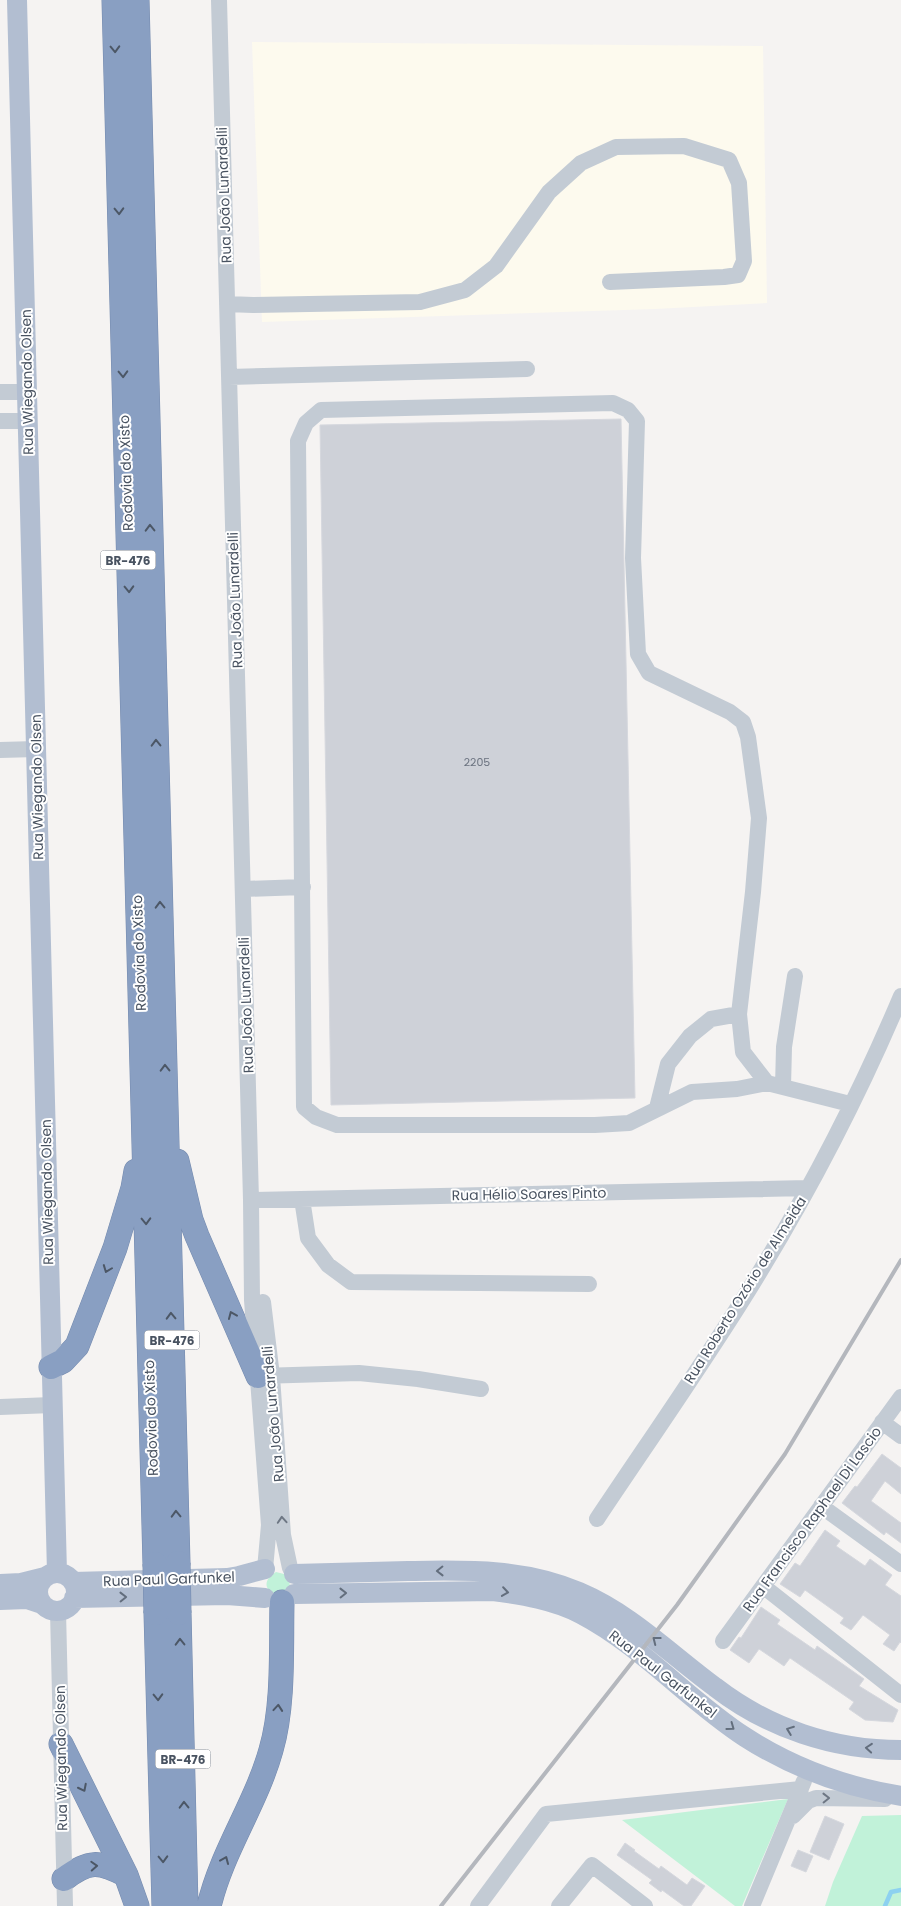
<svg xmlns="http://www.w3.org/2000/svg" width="901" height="1906" font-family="Poppins,sans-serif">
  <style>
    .commercial { fill: #fdfaee }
    .green { fill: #c1f2d9 }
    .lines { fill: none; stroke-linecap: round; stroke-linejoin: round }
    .stream { stroke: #8dd1f0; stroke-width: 4.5 }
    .building { fill: #ced1d8; stroke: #d6d8de }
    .highway-casing { stroke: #748aae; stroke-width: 25 }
    .minor { stroke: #c3cbd4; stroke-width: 16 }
    .major { stroke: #b2bed1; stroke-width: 20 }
    .highway { stroke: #899fc2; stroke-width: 24 }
    .rail { stroke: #b4b7bd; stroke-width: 4 }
    .highway-bridge-casing { stroke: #748aae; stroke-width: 25; stroke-linecap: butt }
    .highway-bridge { stroke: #899fc2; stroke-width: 24 }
    .oneway { stroke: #4c5766 }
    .oneway2 { stroke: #6e7784 }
    .oneway3 { stroke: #636e7d }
    .labels { text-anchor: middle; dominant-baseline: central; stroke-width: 4; stroke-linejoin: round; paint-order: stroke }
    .number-label { font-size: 11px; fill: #6a727f }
    .shield { fill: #fff; stroke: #808790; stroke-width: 1 }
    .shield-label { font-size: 12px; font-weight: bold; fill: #495361 }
    .street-label { font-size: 14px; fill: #495361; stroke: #fff }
  </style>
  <rect width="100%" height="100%" fill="#f5f3f2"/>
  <path class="commercial" d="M 252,42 L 763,46 L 767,303 L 655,309 L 262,322 Z"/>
  <path class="green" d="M 276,1572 L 284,1574 L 289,1579 L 290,1587 L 278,1597 C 269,1591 262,1587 270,1576 Z
    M 788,1799 L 742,1906 L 735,1906 L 622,1820 Z
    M 901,1815 L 901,1906 L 825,1906 L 833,1882 L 862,1816 Z"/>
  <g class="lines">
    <path class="stream" d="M 885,1906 L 891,1892 L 901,1890"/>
  </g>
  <path class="building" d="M 621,419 L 635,1098 L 331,1105 L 320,425 Z
    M 882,1454 L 901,1468 L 901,1494 L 885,1481 L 871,1501 L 901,1523 L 901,1543 L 886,1532 L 884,1535 L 842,1503 L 855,1486 L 857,1487 Z
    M 825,1530 L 840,1541 L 836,1546 L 865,1566 L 870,1559 L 892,1575 L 885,1585 L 901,1596 L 901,1643 L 900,1642 L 894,1651 L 883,1644 L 890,1635 L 863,1615 L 851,1630 L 840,1623 L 844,1618 L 805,1590 L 800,1597 L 780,1584 L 795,1563 L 800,1566 Z
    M 761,1607 L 780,1620 L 777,1624 L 815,1650 L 817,1646 L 864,1679 L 859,1686 L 898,1710 L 893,1722 L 865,1720 L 849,1709 L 854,1702 L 790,1658 L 784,1666 L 759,1649 L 749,1663 L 730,1650 L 739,1637 L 741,1638 Z
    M 825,1816 L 844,1824 L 829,1860 L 810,1852 Z
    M 625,1843 L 635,1850 L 634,1851 L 659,1869 L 661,1866 L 687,1885 L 692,1878 L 705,1886 L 691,1906 L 684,1906 L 662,1890 L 661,1892 L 649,1883 L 652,1880 L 617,1855 Z
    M 798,1850 L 813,1856 L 806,1872 L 791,1866 Z"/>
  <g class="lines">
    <g class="highway-casing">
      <path id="highway" d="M 114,0 L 155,1564
        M 137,0 L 178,1563
        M 177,1161 L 191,1220 L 197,1236 L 258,1376
        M 51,1367 L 63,1361 L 77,1346 L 115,1248 L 133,1188 L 136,1171
        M 156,1613 L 164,1906
        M 179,1613 L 186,1906
        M 61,1744 L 126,1875 L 137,1906
        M 64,1879 C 89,1860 99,1861 126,1875
        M 209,1906 C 222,1851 256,1804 271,1750 C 284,1706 281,1649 282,1602"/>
    </g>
    <path class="minor" d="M 219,0 L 251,1200 L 252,1300 L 269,1525 L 265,1569
      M 227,304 L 253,305 L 420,302 L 465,290 L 496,266 L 549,192 L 581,163 L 616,147 L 684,146 L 729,160 L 739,183 L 744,261 L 738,275 L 724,277 L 610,282
      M 229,377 L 527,369
      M 0,392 L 27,392
      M 0,421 L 28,421
      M 0,750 L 36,749
      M 243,889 L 303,887
      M 767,1083 L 743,1052 L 739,1014 L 753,892 L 759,818 L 748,737 L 743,722 L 730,712 L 649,673 L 638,654 L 633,558 L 637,421 L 628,410 L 613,403 L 321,410 L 306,423 L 298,441 L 304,1107 L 316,1117 L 337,1125 L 595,1125 L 629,1123 L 692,1092 L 737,1089 L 767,1083 L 850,1104
      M 783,1087 L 784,1047 L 795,976
      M 657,1108 L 668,1064 L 690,1036 L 711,1019 L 739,1014
      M 302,1199 L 308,1238 L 328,1265 L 351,1282 L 589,1284
      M 251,1200 L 808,1188
      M 263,1302 L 272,1376 L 283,1535 L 290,1568
      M 260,1376 L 359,1373 L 418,1379 L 481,1389
      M 0,1407 L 52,1405
      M 882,1422 L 901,1436
      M 821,1506 L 901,1564
      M 597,1519 C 645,1447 694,1377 740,1304 C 801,1207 856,1103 901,996
      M 763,1586 L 901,1695
      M 58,1611 L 65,1906
      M 723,1641 L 901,1397
      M 793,1816 L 808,1801 L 816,1798 L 885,1799
      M 478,1906 L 546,1814 L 801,1789
      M 559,1906 L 592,1865 L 645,1906
      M 752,1906 L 804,1781"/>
    <path class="major" d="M 17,0 L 57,1573
      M38 1592a19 19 0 1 1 38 0a19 19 0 1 1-38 0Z
      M 294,1574 C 332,1573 370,1572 408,1571 C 466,1570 524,1568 579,1592 C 631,1614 670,1654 715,1687 C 768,1728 833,1750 901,1750
      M 73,1582 L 227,1578 L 239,1576 L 265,1569
      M 0,1584 L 21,1583 L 45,1577
      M 294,1594 L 493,1591 C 523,1595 554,1600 581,1614 C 642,1646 688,1700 745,1737 C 793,1768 846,1787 901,1796
      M 74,1598 L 227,1595 L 265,1598
      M 0,1600 L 27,1599 L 42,1604"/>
    <use href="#highway" class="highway"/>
    <path class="rail" d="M 441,1906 L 677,1605 L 785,1454 L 901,1260"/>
    <g class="highway-bridge-casing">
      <path id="highway-bridge" d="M 178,1563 L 179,1613
        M 155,1564 L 156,1613"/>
    </g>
    <use href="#highway-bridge" class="highway-bridge"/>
  </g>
  <defs><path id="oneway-chevron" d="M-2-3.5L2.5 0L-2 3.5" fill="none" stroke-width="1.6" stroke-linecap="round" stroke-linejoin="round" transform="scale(1.25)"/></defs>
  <g class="oneway">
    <use href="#oneway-chevron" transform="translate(115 49) rotate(88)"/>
    <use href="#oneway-chevron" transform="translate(119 211) rotate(88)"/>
    <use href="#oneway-chevron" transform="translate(123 374) rotate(88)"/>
    <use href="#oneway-chevron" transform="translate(150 528) rotate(-91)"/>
    <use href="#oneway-chevron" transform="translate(129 589) rotate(88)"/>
    <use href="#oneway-chevron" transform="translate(156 743) rotate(-91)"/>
    <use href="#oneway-chevron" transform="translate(160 905) rotate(-91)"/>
    <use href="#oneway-chevron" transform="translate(165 1068) rotate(-91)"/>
    <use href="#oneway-chevron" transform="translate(146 1221) rotate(88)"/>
    <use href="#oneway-chevron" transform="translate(107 1269) rotate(111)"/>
    <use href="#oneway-chevron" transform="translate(232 1315) rotate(-113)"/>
    <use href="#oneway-chevron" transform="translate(171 1316) rotate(-92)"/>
    <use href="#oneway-chevron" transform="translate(176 1514) rotate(-92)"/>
    <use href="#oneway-chevron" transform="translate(180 1642) rotate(-91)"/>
    <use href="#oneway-chevron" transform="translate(158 1697) rotate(88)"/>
    <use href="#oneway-chevron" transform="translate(278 1708) rotate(-85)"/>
    <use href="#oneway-chevron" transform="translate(83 1788) rotate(63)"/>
    <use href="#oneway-chevron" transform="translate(184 1805) rotate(-91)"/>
    <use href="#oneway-chevron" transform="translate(163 1859) rotate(88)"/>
    <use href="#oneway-chevron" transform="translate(225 1860) rotate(-67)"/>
    <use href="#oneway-chevron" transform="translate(94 1866) rotate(-3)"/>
  </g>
  <g class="oneway2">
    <use href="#oneway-chevron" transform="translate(282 1520) rotate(-94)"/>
    <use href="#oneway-chevron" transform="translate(826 1798) rotate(-1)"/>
  </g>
  <g class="oneway3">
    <use href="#oneway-chevron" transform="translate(440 1571) rotate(179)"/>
    <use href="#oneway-chevron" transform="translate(505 1592) rotate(8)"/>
    <use href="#oneway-chevron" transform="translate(343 1593) rotate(-1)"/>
    <use href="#oneway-chevron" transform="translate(123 1597) rotate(-1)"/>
    <use href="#oneway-chevron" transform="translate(656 1640) rotate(-142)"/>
    <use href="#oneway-chevron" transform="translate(731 1727) rotate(36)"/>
    <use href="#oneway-chevron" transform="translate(790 1730) rotate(-159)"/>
    <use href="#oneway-chevron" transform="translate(869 1748) rotate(-175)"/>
  </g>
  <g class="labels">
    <g class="number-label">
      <text x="477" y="762">2205</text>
    </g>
    <g class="shield">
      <rect x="100.5" y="550.5" width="55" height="19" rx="4"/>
      <rect x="144.5" y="1330.5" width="55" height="19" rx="4"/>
      <rect x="155.5" y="1749.5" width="55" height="19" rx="4"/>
    </g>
    <g class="shield-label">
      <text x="128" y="560">BR-476</text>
      <text x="172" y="1340">BR-476</text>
      <text x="183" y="1759">BR-476</text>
    </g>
    <g class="street-label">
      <text transform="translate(224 195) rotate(-92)">Rua João Lunardelli</text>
      <text transform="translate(27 382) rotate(-91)">Rua Wiegando Olsen</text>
      <text transform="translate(126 473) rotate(-92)">Rodovia do Xisto</text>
      <text transform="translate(235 600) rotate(-92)">Rua João Lunardelli</text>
      <text transform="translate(37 787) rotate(-91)">Rua Wiegando Olsen</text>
      <text transform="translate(139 953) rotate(-92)">Rodovia do Xisto</text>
      <text transform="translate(246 1005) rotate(-92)">Rua João Lunardelli</text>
      <text transform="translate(47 1192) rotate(-91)">Rua Wiegando Olsen</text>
      <text transform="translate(529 1194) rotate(-1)">Rua Hélio Soares Pinto</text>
      <text transform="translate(745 1290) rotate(-58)">Rua Roberto Ozório de Almeida</text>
      <text transform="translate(273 1414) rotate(-95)">Rua João Lunardelli</text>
      <text transform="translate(151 1418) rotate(-92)">Rodovia do Xisto</text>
      <text transform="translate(812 1519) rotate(-54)">Rua Francisco Raphael Di Lascio</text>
      <text transform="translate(169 1579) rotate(-2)">Rua Paul Garfunkel</text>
      <text transform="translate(663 1674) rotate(38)">Rua Paul Garfunkel</text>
      <text transform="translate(61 1758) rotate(-91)">Rua Wiegando Olsen</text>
    </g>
  </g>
</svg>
